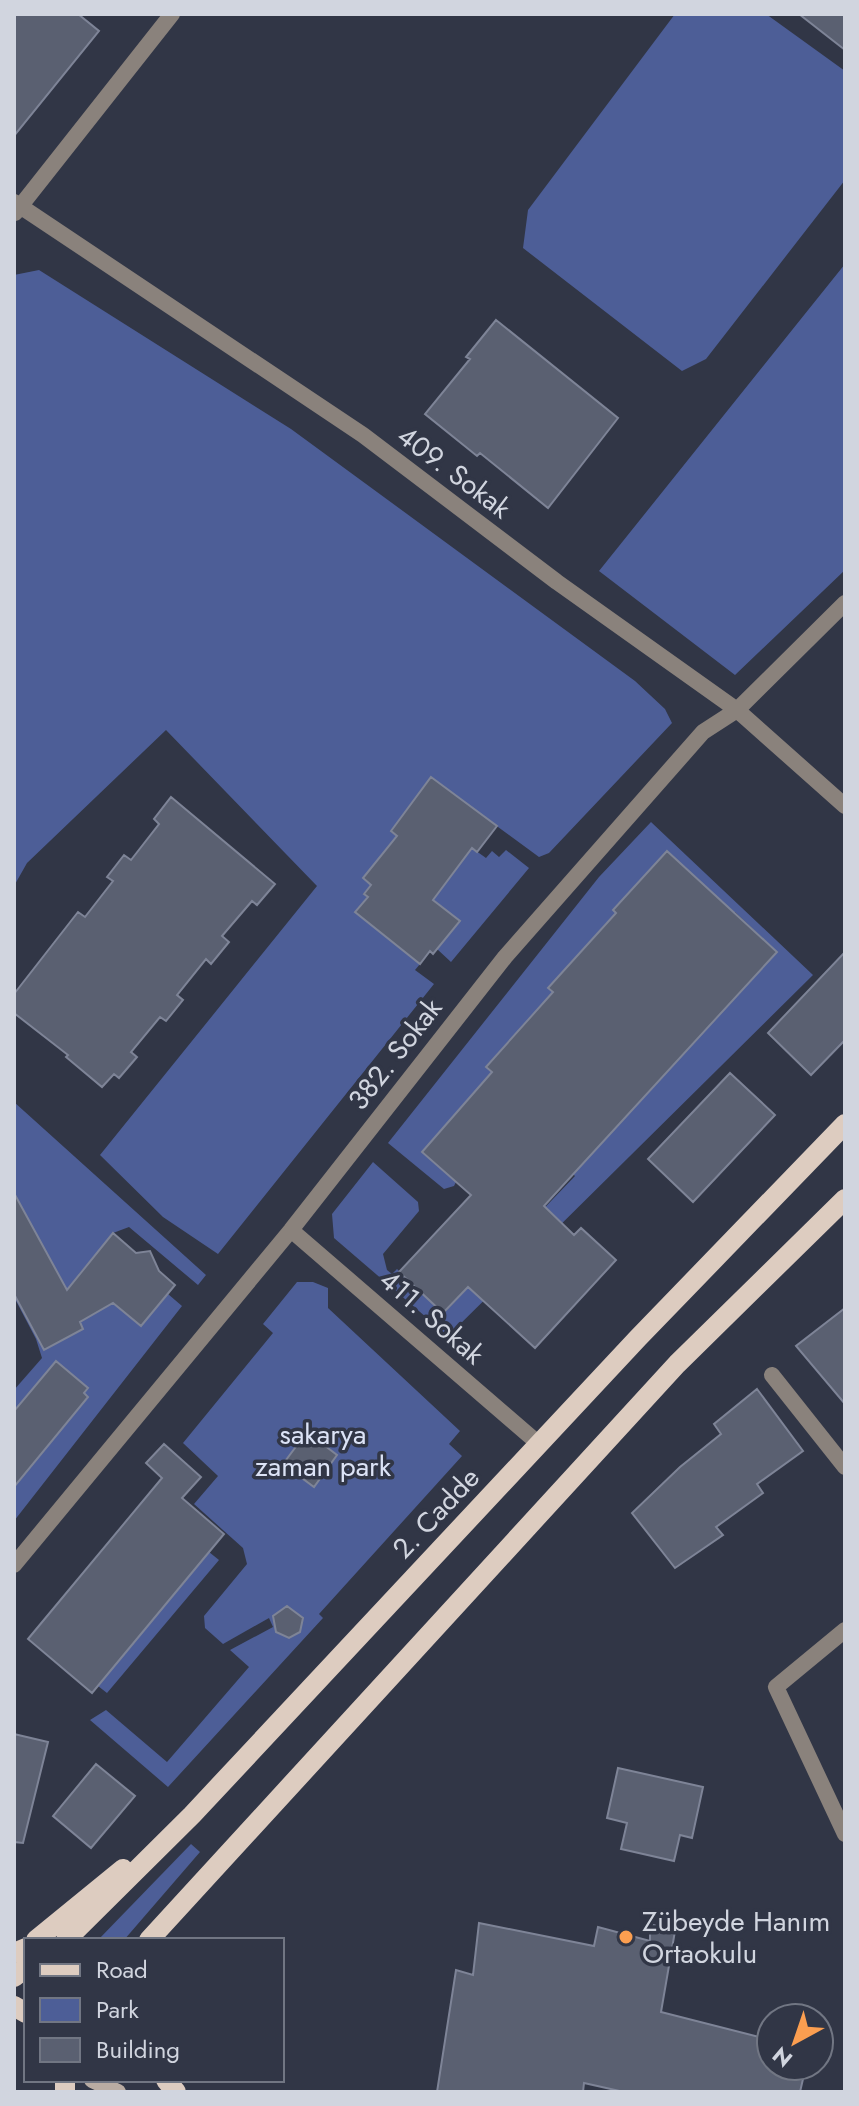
<svg xmlns="http://www.w3.org/2000/svg" width="859" height="2106" font-family="Jost,sans-serif">
  <style>
    .green { fill: #4d5e97 }
    .building { fill: #5a6071; stroke: #7e8497; stroke-width: 2 }
    .lines { fill: none; stroke-linecap: round; stroke-linejoin: round }
    .minor { stroke: #8a827c; stroke-width: 16 }
    .secondary { stroke: #b9aca3; stroke-width: 16 }
    .primary { stroke: #ddccc0; stroke-width: 20 }
    .poi-dot { fill: #fb9e50; stroke: #313646; stroke-width: 3 }
    .labels { text-anchor: middle; dominant-baseline: central; stroke-width: 7; stroke-linejoin: round; paint-order: stroke }
    .street-label { font-size: 28px; fill: #d1d5df; stroke: #313646 }
    .park-label { font-size: 28px; fill: #dce3f6; stroke: #313646 }
    .poi-label { font-size: 28px; fill: #d1d5df; stroke: #313646; text-anchor: start }
  </style>
  <rect width="100%" height="100%" fill="#313646"/>
  <path class="green" d="M 675,14 L 766,14 L 845,71 L 845,180 L 706,359 L 682,371 L 523,248 L 528,210 Z
    M 845,264 L 845,570 L 735,675 L 599,571 Z
    M 39,270 L 291,429 L 635,681 L 665,709 L 672,723 L 549,853 L 539,857 L 431,778 L 391,832 L 450,876 L 472,848 L 486,858 L 492,851 L 499,857 L 506,850 L 529,868 L 451,962 L 437,949 L 460,921 L 380,857 L 363,878 L 371,885 L 363,894 L 367,897 L 355,912 L 420,964 L 415,970 L 434,984 L 218,1254 L 163,1217 L 100,1155 L 317,886 L 166,730 L 27,863 L 14,886 L 14,275 Z
    M 651,822 L 813,975 L 448,1336 L 334,1238 L 332,1214 L 373,1162 L 418,1202 L 419,1211 L 383,1254 L 387,1270 L 392,1274 L 397,1269 L 444,1313 L 575,1176 L 542,1145 L 551,1129 L 586,1160 L 777,952 L 735,912 L 722,925 L 667,852 L 613,910 L 646,940 L 639,950 L 607,922 L 549,988 L 582,1018 L 543,1004 L 486,1066 L 520,1098 L 474,1092 L 422,1152 L 456,1182 L 454,1186 L 444,1189 L 388,1143 L 599,877 Z
    M 14,1102 L 206,1275 L 198,1285 L 129,1227 L 113,1233 L 79,1274 L 141,1326 L 168,1294 L 182,1306 L 14,1521 L 14,1390 L 42,1358 L 36,1339 L 14,1297 Z
    M 297,1282 L 313,1282 L 328,1288 L 328,1308 L 460,1431 L 449,1444 L 462,1456 L 319,1614 L 323,1618 L 168,1787 L 90,1720 L 106,1710 L 167,1762 L 249,1667 L 230,1650 L 273,1627 L 269,1618 L 223,1644 L 205,1628 L 204,1616 L 247,1564 L 243,1548 L 194,1504 L 218,1476 L 183,1443 L 273,1333 L 263,1324 Z
    M 209,1552 L 219,1560 L 107,1693 L 98,1686 Z
    M 191,1844 L 200,1852 L 124,1940 L 98,1940 Z"/>
  <path class="building" d="M 14,14 L 78,14 L 99,31 L 14,136 Z
    M 799,14 L 845,14 L 845,50 Z
    M 496,320 L 618,418 L 548,508 L 480,453 L 477,456 L 425,414 L 470,359 L 466,357 Z
    M 431,777 L 497,826 L 477,852 L 472,848 L 433,900 L 460,921 L 433,954 L 430,951 L 420,964 L 355,912 L 368,897 L 364,894 L 371,885 L 363,878 L 397,836 L 391,831 Z
    M 171,797 L 275,884 L 257,905 L 252,901 L 222,936 L 229,942 L 211,964 L 206,959 L 177,995 L 183,1000 L 166,1021 L 160,1017 L 131,1052 L 137,1057 L 119,1078 L 114,1074 L 102,1087 L 66,1057 L 68,1055 L 14,1013 L 14,994 L 78,912 L 85,917 L 113,881 L 107,877 L 124,855 L 131,860 L 159,824 L 154,819 Z
    M 667,851 L 777,952 L 544,1206 L 574,1235 L 581,1228 L 616,1260 L 535,1348 L 468,1287 L 443,1313 L 399,1272 L 471,1195 L 422,1152 L 492,1072 L 486,1067 L 553,992 L 548,988 L 616,913 L 613,910 Z
    M 845,952 L 845,1040 L 811,1075 L 768,1033 Z
    M 730,1073 L 775,1115 L 693,1202 L 648,1159 Z
    M 14,1193 L 67,1290 L 113,1233 L 136,1253 L 150,1251 L 159,1271 L 175,1285 L 141,1326 L 113,1303 L 80,1322 L 83,1329 L 44,1350 L 14,1294 Z
    M 845,1308 L 845,1404 L 796,1346 Z
    M 56,1361 L 88,1388 L 84,1393 L 88,1397 L 14,1487 L 14,1411 Z
    M 757,1389 L 803,1451 L 757,1484 L 763,1493 L 716,1527 L 723,1535 L 675,1568 L 632,1513 L 680,1467 L 721,1434 L 714,1424 Z
    M 307,1432 L 337,1455 L 314,1487 L 283,1464 Z
    M 164,1444 L 201,1477 L 182,1498 L 224,1534 L 92,1693 L 28,1639 L 162,1478 L 146,1463 Z
    M 287,1606 L 303,1618 L 300,1632 L 289,1638 L 276,1632 L 273,1616 Z
    M 14,1734 L 48,1742 L 23,1843 L 14,1842 Z
    M 96,1764 L 135,1796 L 91,1848 L 53,1816 Z
    M 618,1768 L 703,1787 L 692,1838 L 680,1835 L 674,1861 L 621,1849 L 627,1823 L 607,1818 Z
    M 479,1923 L 594,1946 L 598,1927 L 650,1941 L 650,1924 L 675,1931 L 661,2012 L 771,2040 L 771,2066 L 806,2066 L 800,2092 L 624,2092 L 584,2083 L 583,2092 L 437,2092 L 456,1970 L 473,1975 Z"/>
  <g class="lines">
    <path class="minor" d="M 14,202 L 363,435 L 557,582 L 737,710 L 845,806
      M 15,213 L 172,14
      M 291,1230 L 539,1444
      M 772,1375 L 845,1467
      M 14,1565 L 291,1230 L 505,957 L 703,732 L 737,710 L 845,603
      M 845,1630 L 776,1687 L 845,1834"/>
    <path class="secondary" d="M 92,2080 L 118,2092"/>
    <path class="primary" d="M 36,1940 L 123,1869
      M 66,1940 L 192,1815 L 638,1338 L 845,1124
      M 149,1940 L 677,1364 L 845,1199
      M 14,1953 L 26,1948
      M 14,1977 L 26,1968
      M 14,2006 L 26,2013
      M 166,2080 L 176,2092
      M 65,2092 L 65,2080"/>
  </g>
  <circle class="poi-dot" cx="626" cy="1937" r="8"/>
  <g class="labels">
    <g class="street-label">
      <text transform="translate(454 472) rotate(37)">409. Sokak</text>
      <text transform="translate(395 1054) rotate(-52)">382. Sokak</text>
      <text transform="translate(432 1317) rotate(41)">411. Sokak</text>
      <text transform="translate(436 1513) rotate(-47)">2. Cadde</text>
    </g>
    <g class="park-label">
      <text x="323" y="1434">sakarya<tspan x="323" dy="32">zaman park</tspan></text>
    </g>
    <g class="poi-label">
      <text x="642" y="1921">Zübeyde Hanım<tspan x="642" dy="32">Ortaokulu</tspan></text>
    </g>
  </g>
  <rect width="859" height="2106" fill="none" stroke="#d1d5df" stroke-width="32"/>
  <rect x="24" y="1938" width="260" height="144" fill="#313646" stroke="#717683" stroke-width="2"/>
  <rect x="40" y="1964" width="40" height="12" fill="#ddccc0" stroke="#717683" stroke-width="2"/>
  <text x="96" y="1978" font-size="24" fill="#d1d5df">Road</text>
  <rect x="40" y="1998" width="40" height="24" fill="#4d5e97" stroke="#717683" stroke-width="2"/>
  <text x="96" y="2018" font-size="24" fill="#d1d5df">Park</text>
  <rect x="40" y="2038" width="40" height="24" fill="#5a6071" stroke="#717683" stroke-width="2"/>
  <text x="96" y="2058" font-size="24" fill="#d1d5df">Building</text>
  <g transform="translate(795 2042) rotate(220)"><circle r="38" fill="#313646" stroke="#717683" stroke-width="2"/>
  <path d="M0-6L14 30L0 20L-14 30Z" fill="#fb9e50"/>
  <text y="-12" font-size="22" font-weight="bold" text-anchor="middle" fill="#d1d5df">N</text>
  </g>
</svg>
